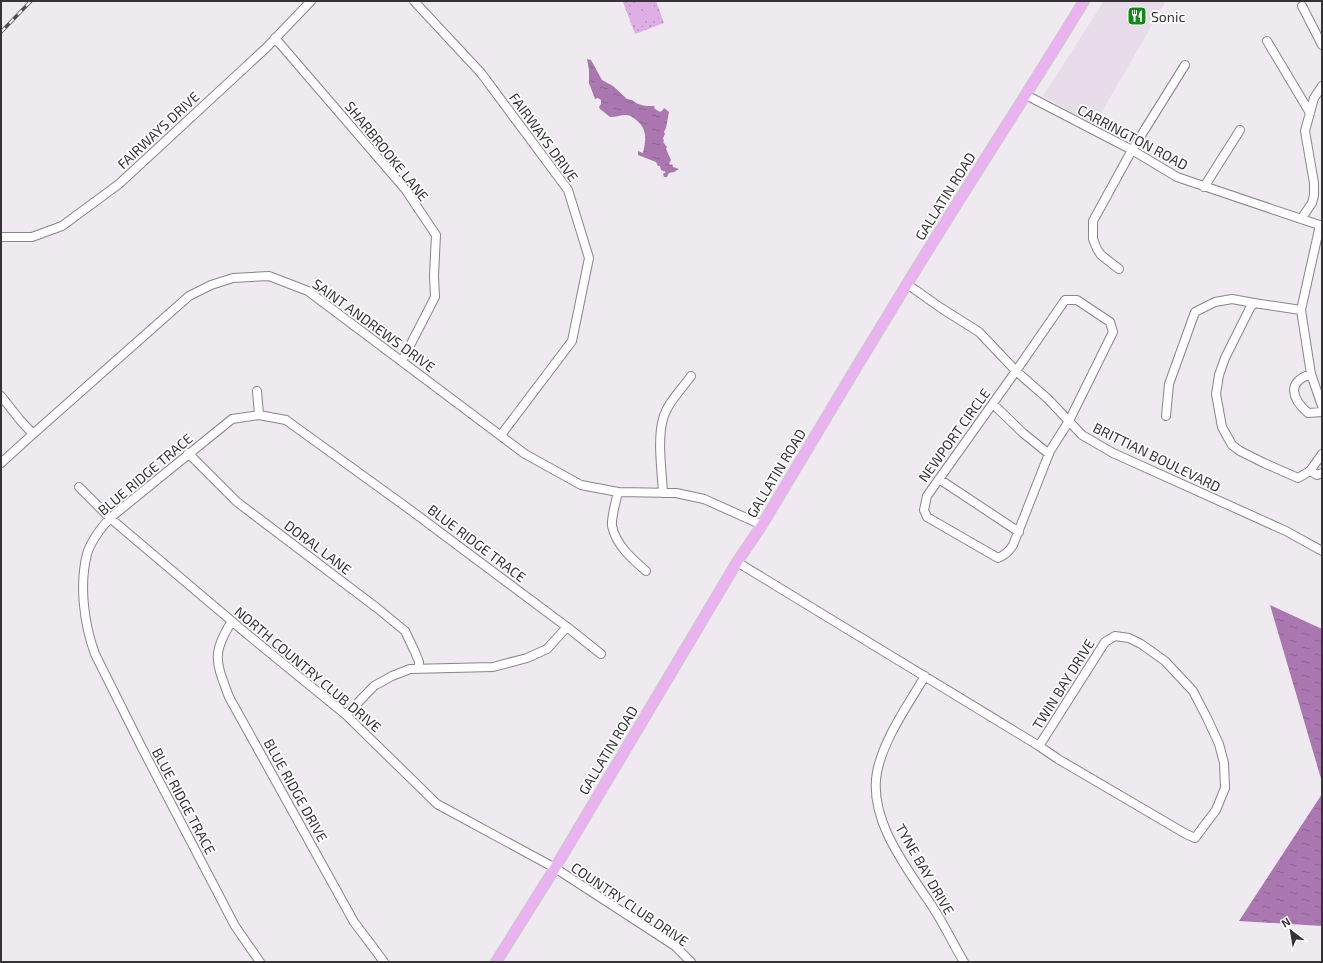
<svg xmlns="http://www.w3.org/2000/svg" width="1323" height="963" font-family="'Exo 2',sans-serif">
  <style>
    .built { fill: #e8dcea }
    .grass { fill: url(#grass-dots) }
    .pitch { fill: #dfaee5 }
    .water { fill: url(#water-ripples) }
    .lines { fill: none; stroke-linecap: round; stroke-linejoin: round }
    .minor-casing { stroke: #8a848b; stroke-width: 10 }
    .major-casing { stroke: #cbcacb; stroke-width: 12 }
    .minor { stroke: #fff; stroke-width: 8 }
    .major { stroke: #eab2f1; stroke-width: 10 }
    .rail-casing { stroke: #4f4c4f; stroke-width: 3.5 }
    .rail { stroke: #fff; stroke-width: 2; stroke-dasharray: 6; stroke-linecap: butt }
    .labels { text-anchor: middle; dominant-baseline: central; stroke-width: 3.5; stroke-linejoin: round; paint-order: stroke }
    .poi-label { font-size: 14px; fill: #363336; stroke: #fff; text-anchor: start }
    .street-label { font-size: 14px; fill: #363336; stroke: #fff }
  </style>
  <defs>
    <pattern id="grass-dots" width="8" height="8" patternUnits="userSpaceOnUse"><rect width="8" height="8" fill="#dfaee5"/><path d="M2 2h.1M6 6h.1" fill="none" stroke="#b68eba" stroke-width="1.8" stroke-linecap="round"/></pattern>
    <pattern id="water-ripples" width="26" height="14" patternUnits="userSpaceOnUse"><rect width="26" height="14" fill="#ab77b1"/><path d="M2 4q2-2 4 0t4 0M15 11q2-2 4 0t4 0" fill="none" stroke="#8c6291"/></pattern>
  </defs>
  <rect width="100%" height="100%" fill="#efe9f0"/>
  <path class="built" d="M 1104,1 L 1166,1 L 1094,125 L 1043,96 Z"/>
  <path class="grass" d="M 626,1 L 656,1 L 664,23 L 635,34 L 623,2 Z"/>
  <path class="pitch" d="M 644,1 L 652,1 L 659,19 L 649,23 L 641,2 Z
    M 638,3 L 646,24 L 636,28 L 628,7 Z"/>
  <path class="water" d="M 587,59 L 591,60 L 602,80 L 613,86 L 627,99 L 632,100 C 639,106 646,106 654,106 L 655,109 L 660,112 L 663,110 L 664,108 L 669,112 L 666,128 L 664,132 L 665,134 L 663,138 L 664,141 L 663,142 L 667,147 L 666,149 L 671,160 L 669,164 L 671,165 L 672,164 L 673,167 L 679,169 L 674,172 L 669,173 L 667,177 L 664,177 L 663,174 L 666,172 L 661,170 L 660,166 L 658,166 L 656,162 L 638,155 L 638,151 L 643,153 C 646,139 648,129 635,119 C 632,117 630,115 626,115 C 621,115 616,117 610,117 L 600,109 L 599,107 L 601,104 L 601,100 L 598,98 L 595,99 L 589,83 L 589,70 Z
    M 1270,605 L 1322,629 L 1322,782 Z
    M 1322,794 L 1322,926 L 1239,921 Z"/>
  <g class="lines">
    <g class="minor-casing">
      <path id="minor" d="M 414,1 L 481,73 L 568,190 L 589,258 L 572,341 L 501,435
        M 1302,6 L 1322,45
        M 275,38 L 405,189 L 436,235 L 434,275 L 435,297 L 402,361
        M 1267,41 L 1310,113
        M 1026,95 L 1132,150 L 1177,177 L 1322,226
        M 1204,187 L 1240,130
        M 1301,219 L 1312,203 L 1314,195 L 1314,183 L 1305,131 L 1314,98 L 1322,86
        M 1320,225 L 1301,310 L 1311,374 L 1322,406
        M 1,237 L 32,237 L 62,226 L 119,184 L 266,48 L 311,1
        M 1119,269 L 1101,255 L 1097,249 L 1093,239 L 1093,221 L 1132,150 L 1185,65
        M 907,284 L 941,308 L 979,332 L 1016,371 L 1048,399 L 1082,435 L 1113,453 L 1286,531 L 1322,551
        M 1065,300 L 1077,300 L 1110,322 L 1113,332 L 1069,421 L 1050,451 L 1013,545 C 1009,552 1005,555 998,558 L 927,517 L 924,510 L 927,496 L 1016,371 Z
        M 1301,310 L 1254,303 L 1250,308 L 1225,358 L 1219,375 L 1216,394 L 1222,427 L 1232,445 L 1240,451 L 1264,463 L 1298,478 L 1310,471 L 1322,454
        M 1311,374 C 1286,382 1292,399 1308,413 L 1322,412
        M 257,391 L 259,415
        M 1,396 L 20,420 L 33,434
        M 993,404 L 1023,433 L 1049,454
        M 1166,416 L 1169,384 L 1195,312 L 1215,302 L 1232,299 L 1254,303
        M 188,453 L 237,502 L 377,608 L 405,631 L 415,652 L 419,662 L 419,668
        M 1,463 L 33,434 L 189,296 L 211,285 L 233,278 L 269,276 L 308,291 L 525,454 L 581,485 L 618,492 L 676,493 L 704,499 L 762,525
        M 1310,471 L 1317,475 L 1322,473
        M 939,479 L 1019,532
        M 79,487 L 110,518 L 247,634 L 346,715 L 437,804 L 555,868 L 675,946 L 691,962
        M 618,492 C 616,501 611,518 612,526 C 616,545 632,559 646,571
        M 663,493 C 662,472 657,440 663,419 C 667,403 682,389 691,376
        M 737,562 L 1039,746 L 1058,759 L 1186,834 L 1195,838 L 1216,810 L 1225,788 L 1224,763 L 1219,744 L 1207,718 L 1193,691 L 1165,661 L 1141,644 L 1129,638 L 1115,636 L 1105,642 L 1039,746
        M 232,621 C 211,654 216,662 229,697 L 354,922 L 384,962
        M 925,676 C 908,705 884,738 877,772 C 868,820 907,868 932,906 C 944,924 953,944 964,962
        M 346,715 L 374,686 L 392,676 L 410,669 L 493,667 L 527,658 L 547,649 L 567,627
        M 260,962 L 235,926 L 142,748 L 95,654 C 84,624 79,585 87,554 C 91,540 101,528 110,518 L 232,419 L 259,415 L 286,420 L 409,509 L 567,627 L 601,654"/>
    </g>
    <g class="major-casing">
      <path id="major" d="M 496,962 L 555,868 L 737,562 L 762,525 C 810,444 858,364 907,284 C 965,189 1026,96 1084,1"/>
    </g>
    <use href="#minor" class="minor"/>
    <use href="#major" class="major"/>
    <g class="rail-casing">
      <path id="rail" d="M 1,32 L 31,1"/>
    </g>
    <use href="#rail" class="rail"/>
  </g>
  <defs>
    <g id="restaurant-square" transform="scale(1)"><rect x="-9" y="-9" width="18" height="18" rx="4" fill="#0e8b14" stroke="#fff"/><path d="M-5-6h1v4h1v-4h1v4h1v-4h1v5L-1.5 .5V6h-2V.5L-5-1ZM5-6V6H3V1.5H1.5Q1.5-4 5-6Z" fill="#fff"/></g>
  </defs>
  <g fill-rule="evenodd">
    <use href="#restaurant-square" x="1137" y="16"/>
  </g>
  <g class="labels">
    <g class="poi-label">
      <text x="1151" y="16">Sonic</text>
    </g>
    <g class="street-label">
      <text transform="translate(158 130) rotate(-43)">FAIRWAYS DRIVE</text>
      <text transform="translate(544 137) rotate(54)">FAIRWAYS DRIVE</text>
      <text transform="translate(1133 137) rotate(28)">CARRINGTON ROAD</text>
      <text transform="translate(387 151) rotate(51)">SHARBROOKE LANE</text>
      <text transform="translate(945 196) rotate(-58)">GALLATIN ROAD</text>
      <text transform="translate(374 325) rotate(36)">SAINT ANDREWS DRIVE</text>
      <text transform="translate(954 435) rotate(-54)">NEWPORT CIRCLE</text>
      <text transform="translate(1157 457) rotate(26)">BRITTIAN BOULEVARD</text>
      <text transform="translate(776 473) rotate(-59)">GALLATIN ROAD</text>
      <text transform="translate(145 474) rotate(-40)">BLUE RIDGE TRACE</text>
      <text transform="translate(477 543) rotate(37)">BLUE RIDGE TRACE</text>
      <text transform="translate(318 547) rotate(37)">DORAL LANE</text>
      <text transform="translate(308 669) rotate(40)">NORTH COUNTRY CLUB DRIVE</text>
      <text transform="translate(1063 684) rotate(-58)">TWIN BAY DRIVE</text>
      <text transform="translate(608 750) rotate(-59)">GALLATIN ROAD</text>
      <text transform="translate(296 790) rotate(61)">BLUE RIDGE DRIVE</text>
      <text transform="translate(184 801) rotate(62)">BLUE RIDGE TRACE</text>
      <text transform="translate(925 869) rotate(60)">TYNE BAY DRIVE</text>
      <text transform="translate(630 904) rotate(34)">COUNTRY CLUB DRIVE</text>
    </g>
  </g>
  <rect width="1323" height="963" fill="none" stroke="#363336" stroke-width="4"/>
  <g transform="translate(1291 931) rotate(329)" stroke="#ffffff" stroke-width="3" paint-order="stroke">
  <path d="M0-3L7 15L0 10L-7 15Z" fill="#363336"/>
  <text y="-6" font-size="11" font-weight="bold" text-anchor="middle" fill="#363336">N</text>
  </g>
</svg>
